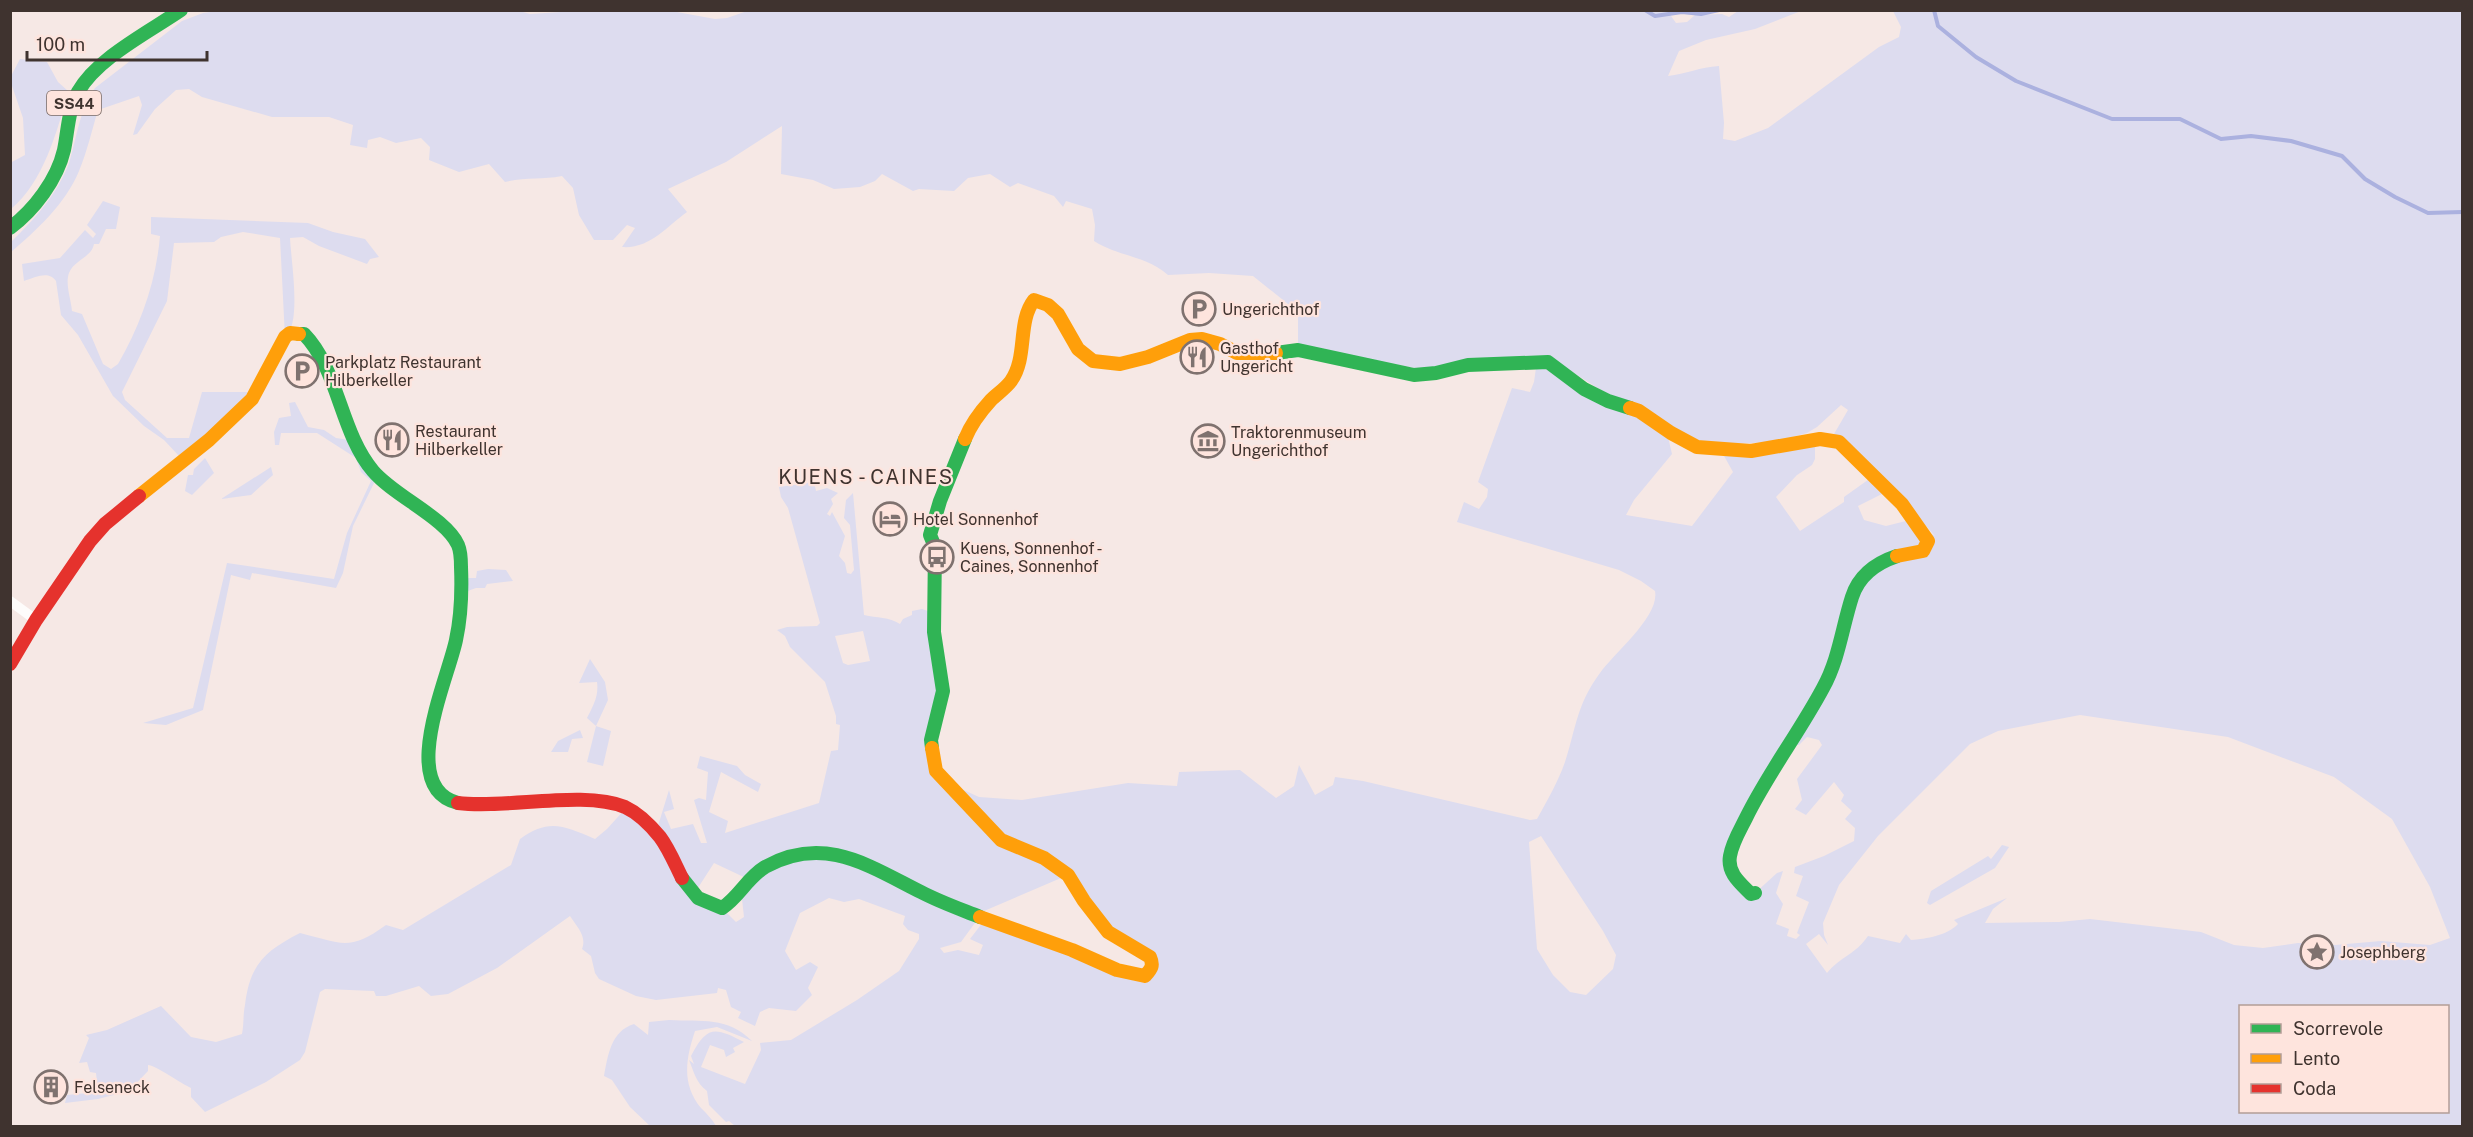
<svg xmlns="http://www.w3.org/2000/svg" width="2473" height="1137" font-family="'Public Sans',sans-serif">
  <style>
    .green { fill: #dddcef; fill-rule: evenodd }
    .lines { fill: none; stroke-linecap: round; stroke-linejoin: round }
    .stream { stroke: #abb1df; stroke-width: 4 }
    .street { stroke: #fefcfb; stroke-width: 10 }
    .fast { stroke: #30b455; stroke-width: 14 }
    .slow { stroke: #ff9f0a; stroke-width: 14 }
    .jam { stroke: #e5322d; stroke-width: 14 }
    .labels { text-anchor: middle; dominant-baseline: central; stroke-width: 4.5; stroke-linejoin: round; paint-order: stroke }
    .shield { fill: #fee4dd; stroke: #786863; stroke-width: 1.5 }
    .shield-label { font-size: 15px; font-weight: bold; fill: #3f332f }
    .poi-label { font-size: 16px; fill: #3f332f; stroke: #fee4dd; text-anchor: start }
    .quarter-label { font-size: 20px; letter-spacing: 1.5px; fill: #3f332f; stroke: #fee4dd }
  </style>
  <rect width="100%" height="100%" fill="#f6e8e5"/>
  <path class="green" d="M 516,10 L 530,14 L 576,11 L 666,10 L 715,19 L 727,18 L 750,10 L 1679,11 L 1669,13 L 1676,23 L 1687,22 L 1695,15 L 1722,14 L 1729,17 L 1738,11 L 1801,11 L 1755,29 L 1706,40 L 1679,51 L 1668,76 C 1686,74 1700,67 1719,66 L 1724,123 L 1723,139 L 1735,141 L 1768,128 L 1879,47 L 1899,37 L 1901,27 L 1893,11 L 2462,11 L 2462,1126 L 735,1126 L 729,1121 L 726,1122 L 709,1105 L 707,1091 C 696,1083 694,1072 689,1060 L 694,1064 L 691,1056 C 707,1025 715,1027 744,1042 L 733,1048 L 735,1052 L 726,1057 L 724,1050 L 710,1045 L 701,1067 L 745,1084 L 761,1050 L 760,1043 L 791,1040 L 857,1000 L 899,971 L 919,939 L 919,934 L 908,930 L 903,924 L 905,916 L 859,899 L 844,902 L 829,898 L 800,913 L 785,951 L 796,970 L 810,962 L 818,967 L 808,988 L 812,995 L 796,1011 L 769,1008 L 760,1012 L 755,1026 L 738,1018 L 741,1012 L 731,1007 L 726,990 L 718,988 L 717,993 L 656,1000 L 636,996 L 599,979 L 595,973 L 591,956 L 582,949 C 587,936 577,927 570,916 L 497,968 L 448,994 L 431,996 L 419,986 L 386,996 L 376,996 L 374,991 L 325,989 L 320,992 L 305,1052 L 300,1060 L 266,1082 L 205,1112 L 191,1097 L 191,1088 C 182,1084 155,1065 148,1065 L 148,1071 L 129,1091 L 98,1099 L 65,1103 L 67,1095 L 98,1092 L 96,1073 L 90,1072 L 87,1062 L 79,1063 L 89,1038 L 86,1035 L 107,1030 L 161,1006 L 191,1037 L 216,1042 L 242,1034 C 244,1024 243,1014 245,1005 C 250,964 265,951 300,933 C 341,943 349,952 386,925 L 403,930 L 511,865 L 520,839 C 549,818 564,826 595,839 L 607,829 L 626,808 L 657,829 L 669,790 L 674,809 L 664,812 L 671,829 L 693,824 L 701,843 L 707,843 L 694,800 L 699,798 L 706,800 L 708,772 L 697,768 L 700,756 L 737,766 L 745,775 L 761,784 L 758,792 L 721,772 L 709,812 L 728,821 L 725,833 L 819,803 L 831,751 L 838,750 L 840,725 L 836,724 L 836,716 L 825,682 L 790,647 L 785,636 L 777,630 L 787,627 L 817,626 L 820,623 L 788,508 L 781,497 L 779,487 L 814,482 L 816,491 L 827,488 L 838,493 L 831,499 L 833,504 L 827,514 L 830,516 L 832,512 L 845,536 L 839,556 L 845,563 L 847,573 L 851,574 L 854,570 L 850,525 L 844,518 L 846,500 L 853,493 L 864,615 C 877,618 889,617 900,624 L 903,619 L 912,615 L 912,611 L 922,609 L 934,613 L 942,679 L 933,732 L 946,782 L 979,797 L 1022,800 L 1128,783 L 1177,786 L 1179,772 L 1240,770 L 1276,798 L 1294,786 L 1299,765 L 1315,795 L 1333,785 L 1335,777 L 1363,781 L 1530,820 L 1537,819 C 1547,801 1558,782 1565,762 C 1576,727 1577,704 1600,673 C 1614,653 1660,616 1655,591 L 1641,581 L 1619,570 L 1457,522 L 1464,502 L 1479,509 L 1487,497 L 1488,489 L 1478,482 L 1512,388 L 1530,392 L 1534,382 L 1536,368 L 1542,367 L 1628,411 L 1668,437 L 1672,454 L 1634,500 L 1626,515 L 1692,526 L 1733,472 L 1723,454 L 1815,445 L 1815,459 L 1812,465 L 1797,475 L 1776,497 L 1800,531 L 1844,502 L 1844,497 L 1872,477 L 1886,492 L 1858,506 L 1864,520 L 1886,526 L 1910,520 L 1935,536 L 1885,480 L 1834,434 L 1848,410 L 1841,405 L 1817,427 L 1807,433 L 1774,442 L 1707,445 L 1615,399 L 1555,361 L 1431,371 L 1298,347 L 1298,312 L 1253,276 L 1209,273 L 1168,275 C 1145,255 1119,257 1094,241 L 1095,225 L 1092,209 L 1066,201 L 1063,207 L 1054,196 L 1018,183 L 1010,187 L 990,174 L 968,178 L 954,191 L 919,189 L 913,191 L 882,174 L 875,181 L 860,187 L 834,189 L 813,180 L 781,174 L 782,126 L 726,162 L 668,189 L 687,212 C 666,227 650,249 622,247 L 635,228 L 627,225 L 613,240 L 594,240 L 579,215 L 573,188 L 562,176 C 542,180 526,177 505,182 L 489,164 L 459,172 L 429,160 L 430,147 L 421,138 L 396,143 L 380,137 L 368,140 L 367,148 L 350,145 L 353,125 L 329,117 L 272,117 L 202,97 L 189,89 L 176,90 L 155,109 L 137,134 L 133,135 L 142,105 L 139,96 L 98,110 C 92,130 87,152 79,171 C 66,203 36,231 11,252 L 11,242 C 34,220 58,193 69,163 C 77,137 79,111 95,88 L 182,21 L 203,13 L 217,11 ZM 863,631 L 870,661 L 848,665 L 843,663 L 835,636 ZM 2080,715 L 2228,737 L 2334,777 L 2392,819 L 2430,887 L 2450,938 L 2430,945 L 2381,941 L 2335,945 L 2298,943 L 2263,948 L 2234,945 L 2201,932 L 2090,919 L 2059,922 L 1985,923 L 1993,909 L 2007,898 L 1954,920 L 1958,924 C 1948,935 1926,939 1911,940 L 1906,934 L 1900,943 L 1868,936 C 1855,955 1841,956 1827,973 L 1806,944 L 1819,934 L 1828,945 L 1824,935 L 1823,923 L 1839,885 L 1878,836 L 1970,744 L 1998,731 ZM 1807,737 L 1819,740 L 1822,745 L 1797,779 L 1802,800 L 1795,809 L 1806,815 L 1834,782 L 1844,795 L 1841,801 L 1852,811 L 1845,819 L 1855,828 L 1854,841 L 1824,856 L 1795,867 L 1794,873 L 1803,876 L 1796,896 L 1809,902 L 1797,933 L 1800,935 L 1796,939 L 1787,936 L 1789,929 L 1776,924 L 1783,904 L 1776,893 L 1783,871 L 1777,873 L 1755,893 L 1729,860 L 1789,745 L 1799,745 ZM 1541,836 L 1603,931 L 1616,955 L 1613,969 L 1586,995 L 1570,992 L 1553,975 L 1537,949 L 1529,842 ZM 714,863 L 748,879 L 741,890 L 744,917 L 736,922 L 722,908 L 694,894 ZM 1068,875 L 1108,932 L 1152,968 L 1116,969 L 986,918 L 970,939 L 983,945 L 979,955 L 958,950 L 944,953 L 940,948 L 961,942 L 980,916 L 977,914 ZM 2240,1006 L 2448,1006 L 2448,1112 L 2240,1112 Z
    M 20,59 L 47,62 L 58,82 L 68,91 C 58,130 43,183 11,209 L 10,163 L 25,155 L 23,118 L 11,83 L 11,76 Z
    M 103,201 L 120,207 L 116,229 L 106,229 L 99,244 L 94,244 C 92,257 74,260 69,273 C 65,284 71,299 72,311 L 82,314 L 103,364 L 111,369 L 118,364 C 141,324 156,282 160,236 L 151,234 L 151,217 L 308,223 L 333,232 L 365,239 L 379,257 L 370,259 L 367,264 L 319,246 L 303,237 L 290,238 C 291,261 302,324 285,337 L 280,238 L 243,232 L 221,237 L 214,242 L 174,243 L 167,301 L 122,392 L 125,400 L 167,438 L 189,438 L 202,392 L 246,392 L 255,395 L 179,456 L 164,440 L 144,426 L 113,396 L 78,335 L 61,315 L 56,281 C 48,270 35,278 24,281 L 22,264 L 60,258 L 85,230 L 93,238 L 96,234 L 87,225 Z
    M 295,402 L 308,427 L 324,430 L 336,438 L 356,441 L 375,481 L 353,526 L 343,573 L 336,588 L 252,573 L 250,580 L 231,575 L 203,710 L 166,725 L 143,723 L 193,708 L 227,563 L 334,579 L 347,533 L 371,481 L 361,472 L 356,458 L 317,433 L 281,433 L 279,445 L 275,445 L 274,432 L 279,418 L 291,416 L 289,403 Z
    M 205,458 L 214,473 L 192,495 L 185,491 L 188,475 L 193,475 L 194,469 Z
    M 271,467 L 273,475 L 251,495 L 221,499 Z
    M 488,569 L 506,570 L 513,581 L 487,584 L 485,588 L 476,588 L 465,592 L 465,578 L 476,578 L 477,571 Z
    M 590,659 L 605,682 L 608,700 L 596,726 L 611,731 L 603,766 L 587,762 L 596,726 L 587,718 C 593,706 599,696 597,682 L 579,683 Z
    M 580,730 L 583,738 L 572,739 L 568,752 L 551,752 L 558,741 Z
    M 2002,845 L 2009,847 L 1995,868 L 1930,905 L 1927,903 L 1931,891 L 1988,856 L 1991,859 Z
    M 669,1020 C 702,1022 727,1016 752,1041 L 717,1027 L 695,1031 C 686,1058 681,1084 701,1108 C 707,1114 712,1119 716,1126 L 650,1126 L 630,1107 L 612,1080 L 604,1076 C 608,1055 611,1031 634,1024 L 648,1035 L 649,1022 Z"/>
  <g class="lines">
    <path class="stream" d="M 1645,10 L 1655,16 L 1682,12 L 1701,14 L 1719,10
      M 1934,10 L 1938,26 L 1976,57 L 2016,81 L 2112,119 L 2180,119 L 2221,139 L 2251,136 L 2291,141 L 2342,156 L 2365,179 L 2395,197 L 2428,213 L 2462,212"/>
    <path class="street" d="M 10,601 L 36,620"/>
    <path class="fast" d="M 10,228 C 34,210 57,180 64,150 C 68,131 68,110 78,92 C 97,58 149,32 181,10
      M 299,334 L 304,334 C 339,370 340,432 373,471 C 394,496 446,518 458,545 C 461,552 461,560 461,567 C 462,591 461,617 456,640 C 448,679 397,788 458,803
      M 1276,353 L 1298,350 L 1414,375 L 1436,373 L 1468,365 L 1548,362 L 1584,389 L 1608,401 L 1630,408
      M 932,748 L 931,740 L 943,691 L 934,632 L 935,547 L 930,535 L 940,501 L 965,439
      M 682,878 L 698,898 L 722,908 C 739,897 747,878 765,867 C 824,834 869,866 921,892 C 940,902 960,909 980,917
      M 1755,893 L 1751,894 C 1740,883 1727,873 1730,856 C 1732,843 1740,830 1746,818 C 1768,773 1799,733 1823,688 C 1839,659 1842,628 1852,597 C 1859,575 1876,563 1897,556"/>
    <path class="slow" d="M 1630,408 L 1639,411 L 1671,433 L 1697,447 L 1751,451 L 1820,439 L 1839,442 L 1902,504 L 1928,541 L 1923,551 L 1897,556
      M 965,439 C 971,424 980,412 991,400 C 997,394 1006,388 1011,381 C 1028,357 1017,322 1034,300 L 1048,305 L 1058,314 L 1078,349 L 1093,361 L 1120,364 L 1148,357 L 1190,340 L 1202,339 L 1220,344 L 1237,353 L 1276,353
      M 139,496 L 209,440 L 252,399 L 285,337 L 290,333 L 299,334
      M 932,748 L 936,771 L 1001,840 L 1044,858 L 1068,875 L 1084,901 L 1108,932 L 1150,957 C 1154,966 1151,969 1145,976 L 1117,970 L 1072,950 L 980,917"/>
    <path class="jam" d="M 10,664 L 36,620 L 90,541 L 105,524 L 139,496
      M 458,803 C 506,809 584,790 625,807 C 638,813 651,826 660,837 C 669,849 675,864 682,878"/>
  </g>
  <defs>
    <g id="parking-ring" transform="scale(1.725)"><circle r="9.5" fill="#fee4dd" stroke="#7f726f" stroke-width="1.5"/><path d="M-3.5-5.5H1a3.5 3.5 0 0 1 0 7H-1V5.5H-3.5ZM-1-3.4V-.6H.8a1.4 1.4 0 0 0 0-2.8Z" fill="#7f726f"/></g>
    <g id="restaurant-ring" transform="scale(1.725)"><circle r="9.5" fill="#fee4dd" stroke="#7f726f" stroke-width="1.5"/><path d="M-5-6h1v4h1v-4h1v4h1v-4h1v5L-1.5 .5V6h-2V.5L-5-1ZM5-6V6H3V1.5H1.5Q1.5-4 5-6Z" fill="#7f726f"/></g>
    <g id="museum-ring" transform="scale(1.725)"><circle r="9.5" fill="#fee4dd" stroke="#7f726f" stroke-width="1.5"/><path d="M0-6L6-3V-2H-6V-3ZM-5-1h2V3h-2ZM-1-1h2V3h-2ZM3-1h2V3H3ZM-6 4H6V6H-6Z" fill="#7f726f"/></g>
    <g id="hotel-ring" transform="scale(1.725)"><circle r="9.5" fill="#fee4dd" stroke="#7f726f" stroke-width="1.5"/><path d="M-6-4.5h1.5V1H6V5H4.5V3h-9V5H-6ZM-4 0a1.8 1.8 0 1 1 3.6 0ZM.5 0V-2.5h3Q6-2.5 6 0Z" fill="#7f726f"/></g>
    <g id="bus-ring" transform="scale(1.725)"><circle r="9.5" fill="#fee4dd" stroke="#7f726f" stroke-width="1.5"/><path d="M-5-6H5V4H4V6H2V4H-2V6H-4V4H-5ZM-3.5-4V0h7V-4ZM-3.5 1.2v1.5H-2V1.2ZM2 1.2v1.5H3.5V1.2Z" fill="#7f726f"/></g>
    <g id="sight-ring" transform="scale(1.725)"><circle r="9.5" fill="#fee4dd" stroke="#7f726f" stroke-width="1.5"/><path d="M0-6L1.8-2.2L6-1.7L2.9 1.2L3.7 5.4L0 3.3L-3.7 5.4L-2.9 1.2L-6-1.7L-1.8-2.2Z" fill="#7f726f"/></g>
    <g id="building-ring" transform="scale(1.725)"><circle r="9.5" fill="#fee4dd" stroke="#7f726f" stroke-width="1.5"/><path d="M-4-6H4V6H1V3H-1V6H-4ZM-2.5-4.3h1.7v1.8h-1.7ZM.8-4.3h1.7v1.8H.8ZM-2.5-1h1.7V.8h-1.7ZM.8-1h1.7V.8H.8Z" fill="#7f726f"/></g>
  </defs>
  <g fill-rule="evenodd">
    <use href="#parking-ring" x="1199" y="309"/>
    <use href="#restaurant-ring" x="1197" y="357"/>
    <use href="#parking-ring" x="302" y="371"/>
    <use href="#restaurant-ring" x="392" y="440"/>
    <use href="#museum-ring" x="1208" y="441"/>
    <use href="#hotel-ring" x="890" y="519"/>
    <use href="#bus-ring" x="937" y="557"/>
    <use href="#sight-ring" x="2317" y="952"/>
    <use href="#building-ring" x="51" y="1087"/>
  </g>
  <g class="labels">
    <rect class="shield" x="47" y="91" width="54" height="24" rx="4.5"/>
    <g class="shield-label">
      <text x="74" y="103">SS44</text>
    </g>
    <g class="poi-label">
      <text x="1222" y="309">Ungerichthof</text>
      <text x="1220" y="348">Gasthof<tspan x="1220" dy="18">Ungericht</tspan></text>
      <text x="325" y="362">Parkplatz Restaurant<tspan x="325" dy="18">Hilberkeller</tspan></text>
      <text x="415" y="431">Restaurant<tspan x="415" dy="18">Hilberkeller</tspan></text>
      <text x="1231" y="432">Traktorenmuseum<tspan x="1231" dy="18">Ungerichthof</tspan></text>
      <text x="913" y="519">Hotel Sonnenhof</text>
      <text x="960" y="548">Kuens, Sonnenhof -<tspan x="960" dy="18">Caines, Sonnenhof</tspan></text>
      <text x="2340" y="952">Josephberg</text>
      <text x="74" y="1087">Felseneck</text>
    </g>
    <g class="quarter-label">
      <text x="866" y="477">KUENS - CAINES</text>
    </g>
  </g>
  <rect width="2473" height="1137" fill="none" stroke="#3f332f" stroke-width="24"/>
  <rect x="2239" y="1005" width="210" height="108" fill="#fee4dd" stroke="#b29d97" stroke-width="1.5"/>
  <rect x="2251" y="1024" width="30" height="9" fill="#30b455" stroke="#b29d97" stroke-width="1.5"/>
  <text x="2293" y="1035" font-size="18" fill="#3f332f">Scorrevole</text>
  <rect x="2251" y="1054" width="30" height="9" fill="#ff9f0a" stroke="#b29d97" stroke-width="1.5"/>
  <text x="2293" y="1065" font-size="18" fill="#3f332f">Lento</text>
  <rect x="2251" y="1084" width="30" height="9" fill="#e5322d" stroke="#b29d97" stroke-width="1.5"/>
  <text x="2293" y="1095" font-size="18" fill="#3f332f">Coda</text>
  <path d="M27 51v9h180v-9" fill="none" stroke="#3f332f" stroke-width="3"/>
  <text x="36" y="51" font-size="18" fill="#3f332f" stroke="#fee4dd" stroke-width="4.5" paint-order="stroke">100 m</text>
</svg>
